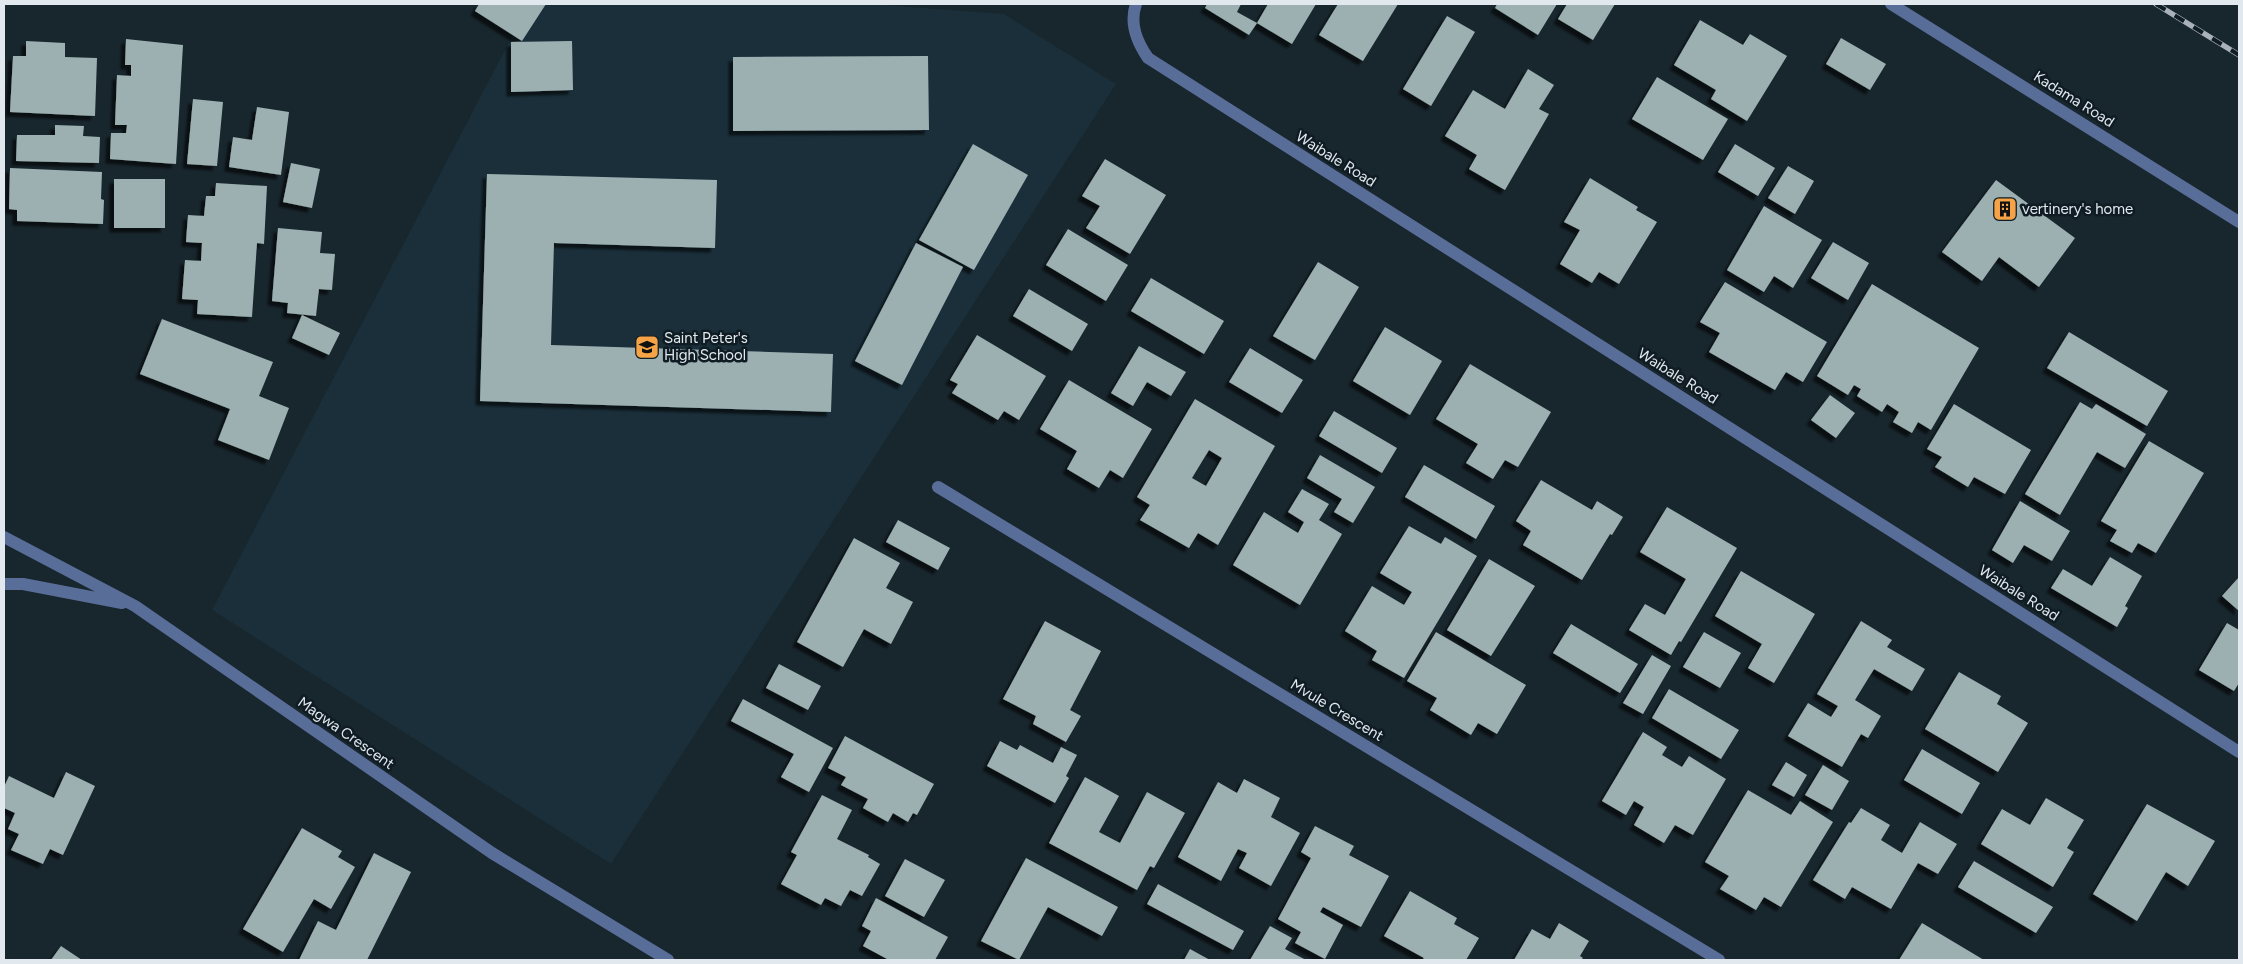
<svg xmlns="http://www.w3.org/2000/svg" width="2243" height="964" font-family="Figtree,sans-serif">
  <style>
    .built { fill: #1a2f3a }
    .building { fill: #9cb0b1; fill-rule: evenodd; filter: url(#shadow) }
    .lines { fill: none; stroke-linecap: round; stroke-linejoin: round }
    .minor { stroke: #586d98; stroke-width: 12 }
    .rail-casing { stroke: #a8b2b8; stroke-width: 5.5 }
    .rail { stroke: #0f1c23; stroke-width: 4; stroke-dasharray: 11; stroke-linecap: butt }
    .labels { text-anchor: middle; dominant-baseline: central; stroke-width: 5; stroke-linejoin: round; paint-order: stroke }
    .street-label { font-size: 15px; fill: #e1e9ee; stroke: #0f1c23 }
    .poi-label { font-size: 15px; fill: #e1e9ee; stroke: #0f1c23; text-anchor: start }
  </style>
  <defs>
    <filter id="shadow"><feDropShadow dx="-4.5" dy="4.5" stdDeviation="1" flood-color="#0009"/></filter>
  </defs>
  <rect width="100%" height="100%" fill="#18262d"/>
  <path class="built" d="M 529,4 L 871,4 L 1004,14 L 1116,84 L 611,864 L 212,610 Z"/>
  <path class="building" d="M 479,4 L 546,4 L 522,41 L 475,11 Z
    M 1207,4 L 1241,4 L 1237,12 L 1257,23 L 1249,35 L 1205,8 Z
    M 1268,4 L 1316,4 L 1292,44 L 1257,23 Z
    M 1338,4 L 1398,4 L 1363,61 L 1319,35 Z
    M 1497,4 L 1557,4 L 1538,35 L 1495,8 Z
    M 1567,4 L 1615,4 L 1593,40 L 1558,19 Z
    M 1447,16 L 1475,32 L 1431,106 L 1403,89 Z
    M 1700,20 L 1743,45 L 1750,34 L 1787,56 L 1747,121 L 1711,99 L 1716,90 L 1674,65 Z
    M 1841,38 L 1886,64 L 1870,90 L 1826,64 Z
    M 126,39 L 183,45 L 176,164 L 110,159 L 111,133 L 126,133 L 127,125 L 115,125 L 117,75 L 131,76 L 131,65 L 125,65 Z
    M 26,41 L 65,43 L 65,57 L 97,58 L 95,116 L 10,112 L 13,56 L 26,56 Z
    M 572,41 L 573,90 L 511,92 L 511,42 Z
    M 928,56 L 929,130 L 733,131 L 733,57 Z
    M 1528,69 L 1554,85 L 1539,109 L 1549,114 L 1505,190 L 1469,169 L 1477,155 L 1445,136 L 1473,90 L 1505,109 Z
    M 1657,77 L 1728,119 L 1703,160 L 1632,119 Z
    M 193,99 L 223,102 L 217,166 L 187,164 Z
    M 257,107 L 289,112 L 281,175 L 229,167 L 233,137 L 252,140 Z
    M 55,125 L 84,126 L 83,136 L 100,137 L 99,163 L 16,161 L 17,135 L 55,135 Z
    M 973,144 L 1028,175 L 974,270 L 919,240 Z
    M 1735,144 L 1775,168 L 1758,196 L 1718,172 Z
    M 1105,159 L 1166,195 L 1130,254 L 1086,228 L 1100,206 L 1082,196 Z
    M 291,163 L 320,169 L 312,208 L 283,202 Z
    M 1788,166 L 1814,181 L 1795,214 L 1768,198 Z
    M 10,168 L 102,172 L 101,199 L 104,200 L 103,224 L 17,221 L 17,210 L 9,209 Z
    M 487,174 L 717,180 L 715,248 L 554,243 L 551,345 L 833,354 L 831,412 L 480,401 Z
    M 1590,178 L 1638,207 L 1636,210 L 1657,222 L 1619,284 L 1599,272 L 1592,283 L 1560,264 L 1580,230 L 1564,222 Z
    M 114,179 L 165,179 L 165,228 L 114,228 Z
    M 1996,180 L 2075,238 L 2039,287 L 1999,257 L 1982,281 L 1942,252 Z
    M 216,183 L 267,186 L 264,244 L 257,243 L 252,317 L 197,314 L 198,300 L 182,299 L 185,260 L 201,261 L 202,243 L 186,242 L 188,215 L 204,216 L 206,196 L 215,196 Z
    M 1764,206 L 1822,240 L 1793,288 L 1774,276 L 1764,292 L 1727,270 Z
    M 278,228 L 322,232 L 320,253 L 335,254 L 332,290 L 319,289 L 316,316 L 287,313 L 288,303 L 272,301 Z
    M 1068,229 L 1128,265 L 1106,301 L 1046,265 Z
    M 1833,242 L 1869,263 L 1848,300 L 1811,278 Z
    M 916,243 L 963,267 L 902,385 L 855,361 Z
    M 1318,262 L 1359,287 L 1315,360 L 1273,336 Z
    M 1151,278 L 1224,321 L 1204,354 L 1131,311 Z
    M 1725,282 L 1827,342 L 1803,382 L 1786,372 L 1775,390 L 1709,352 L 1720,333 L 1700,322 Z
    M 1872,284 L 1979,348 L 1931,430 L 1918,422 L 1912,433 L 1893,422 L 1899,412 L 1887,404 L 1882,412 L 1857,396 L 1861,389 L 1854,385 L 1848,395 L 1817,376 Z
    M 1029,289 L 1088,324 L 1072,351 L 1013,316 Z
    M 302,315 L 340,333 L 329,355 L 292,338 Z
    M 162,319 L 273,362 L 259,396 L 289,408 L 269,460 L 218,440 L 230,409 L 140,374 Z
    M 1385,327 L 1442,361 L 1410,415 L 1353,381 Z
    M 2069,332 L 2168,391 L 2147,426 L 2047,368 Z
    M 977,335 L 1046,376 L 1019,420 L 1004,411 L 998,420 L 952,393 L 958,384 L 950,380 Z
    M 1139,346 L 1186,372 L 1171,396 L 1147,382 L 1133,406 L 1111,393 Z
    M 1250,348 L 1303,380 L 1282,413 L 1229,382 Z
    M 1470,364 L 1551,412 L 1518,467 L 1505,460 L 1493,479 L 1466,463 L 1478,444 L 1436,419 Z
    M 1069,380 L 1152,429 L 1123,478 L 1110,470 L 1099,488 L 1067,469 L 1077,451 L 1040,429 Z
    M 1830,395 L 1855,413 L 1836,438 L 1811,420 Z
    M 1195,399 L 1275,446 L 1218,545 L 1198,533 L 1189,548 L 1140,520 L 1150,505 L 1137,497 ZM 1209,450 L 1222,458 L 1206,486 L 1192,478 Z
    M 2080,402 L 2092,409 L 2096,404 L 2146,434 L 2125,468 L 2097,452 L 2060,515 L 2025,494 Z
    M 1954,404 L 2031,450 L 2005,494 L 1974,477 L 1968,487 L 1935,467 L 1942,457 L 1927,449 Z
    M 1334,411 L 1397,448 L 1382,473 L 1319,436 Z
    M 2149,441 L 2204,473 L 2156,553 L 2138,543 L 2132,553 L 2110,541 L 2117,530 L 2101,521 Z
    M 1320,455 L 1375,487 L 1353,523 L 1334,512 L 1342,499 L 1307,478 Z
    M 1424,465 L 1495,506 L 1476,539 L 1405,497 Z
    M 1541,480 L 1592,510 L 1597,501 L 1623,517 L 1612,535 L 1610,534 L 1582,580 L 1523,545 L 1531,531 L 1516,521 Z
    M 1302,489 L 1329,504 L 1319,520 L 1342,534 L 1300,605 L 1233,565 L 1264,512 L 1298,533 L 1304,522 L 1288,512 Z
    M 2020,501 L 2070,531 L 2052,561 L 2024,545 L 2013,563 L 1992,550 Z
    M 1667,507 L 1737,548 L 1681,642 L 1679,641 L 1671,655 L 1629,630 L 1645,604 L 1665,615 L 1686,579 L 1640,552 Z
    M 898,520 L 950,548 L 938,570 L 886,542 Z
    M 1409,526 L 1441,544 L 1445,537 L 1477,556 L 1404,678 L 1372,660 L 1377,651 L 1345,631 L 1372,586 L 1404,605 L 1412,592 L 1380,573 Z
    M 854,538 L 900,563 L 886,588 L 913,602 L 891,644 L 864,629 L 843,667 L 797,642 Z
    M 2110,557 L 2142,576 L 2125,606 L 2128,608 L 2117,627 L 2051,588 L 2063,569 L 2092,586 Z
    M 1489,559 L 1535,586 L 1491,656 L 1447,630 Z
    M 1741,571 L 1815,614 L 1774,683 L 1748,668 L 1762,644 L 1715,616 Z
    M 2239,577 L 2239,611 L 2222,596 Z
    M 1045,621 L 1101,651 L 1070,710 L 1081,716 L 1066,742 L 1033,724 L 1036,716 L 1003,699 Z
    M 1861,621 L 1892,640 L 1887,647 L 1925,669 L 1912,691 L 1874,669 L 1855,700 L 1881,716 L 1868,738 L 1861,734 L 1842,767 L 1788,736 L 1808,703 L 1831,717 L 1838,706 L 1817,694 Z
    M 2227,623 L 2239,630 L 2239,683 L 2234,691 L 2199,670 Z
    M 1571,624 L 1638,664 L 1620,693 L 1553,653 Z
    M 1436,632 L 1526,685 L 1497,734 L 1478,723 L 1471,735 L 1430,710 L 1437,698 L 1407,681 Z
    M 1704,632 L 1741,653 L 1720,688 L 1683,667 Z
    M 1652,655 L 1671,666 L 1643,714 L 1623,703 Z
    M 779,664 L 821,686 L 808,710 L 766,688 Z
    M 1959,672 L 2001,696 L 1997,704 L 2028,723 L 1998,772 L 1925,729 Z
    M 1669,689 L 1739,730 L 1721,759 L 1652,718 Z
    M 743,699 L 833,748 L 809,792 L 781,777 L 794,754 L 731,721 Z
    M 1643,732 L 1667,747 L 1662,755 L 1682,767 L 1689,756 L 1726,779 L 1693,835 L 1675,825 L 1664,843 L 1634,825 L 1644,807 L 1634,801 L 1626,815 L 1602,801 Z
    M 845,736 L 934,784 L 917,815 L 913,813 L 908,822 L 893,813 L 888,822 L 863,808 L 868,799 L 841,785 L 846,777 L 828,768 Z
    M 1000,741 L 1017,750 L 1020,745 L 1053,763 L 1061,747 L 1077,755 L 1066,776 L 1069,778 L 1055,803 L 987,766 Z
    M 1922,749 L 1980,783 L 1962,814 L 1904,780 Z
    M 1786,762 L 1807,775 L 1794,797 L 1772,785 Z
    M 1823,765 L 1849,781 L 1832,810 L 1805,795 Z
    M 66,772 L 95,786 L 63,855 L 50,849 L 43,864 L 11,850 L 19,834 L 8,829 L 15,813 L 4,808 L 4,787 L 9,776 L 54,798 Z
    M 1085,777 L 1119,796 L 1099,832 L 1120,843 L 1147,792 L 1185,813 L 1154,868 L 1150,866 L 1137,890 L 1049,843 Z
    M 1244,779 L 1280,798 L 1271,817 L 1300,833 L 1271,886 L 1239,868 L 1247,853 L 1238,849 L 1221,881 L 1178,857 L 1218,782 L 1237,793 Z
    M 1748,790 L 1791,815 L 1800,801 L 1833,822 L 1781,907 L 1764,897 L 1756,910 L 1720,889 L 1729,876 L 1705,862 Z
    M 822,795 L 852,810 L 837,839 L 869,855 L 868,857 L 880,864 L 862,896 L 850,890 L 841,906 L 825,898 L 821,905 L 781,884 L 797,855 L 791,852 Z
    M 2046,798 L 2084,820 L 2067,848 L 2074,852 L 2053,887 L 1981,844 L 2002,809 L 2030,825 Z
    M 2147,804 L 2215,841 L 2188,886 L 2166,872 L 2137,921 L 2093,894 Z
    M 1861,808 L 1890,825 L 1881,840 L 1902,853 L 1920,822 L 1957,844 L 1938,874 L 1918,863 L 1891,909 L 1852,887 L 1845,899 L 1813,880 L 1849,822 L 1851,823 Z
    M 1315,826 L 1354,846 L 1349,855 L 1389,876 L 1361,927 L 1323,907 L 1320,912 L 1343,925 L 1325,959 L 1295,943 L 1301,932 L 1278,919 L 1311,858 L 1301,852 Z
    M 302,828 L 342,851 L 338,857 L 355,867 L 331,909 L 314,899 L 283,952 L 243,929 Z
    M 374,853 L 411,872 L 367,960 L 299,960 L 318,921 L 336,930 Z
    M 1026,858 L 1118,907 L 1102,936 L 1048,907 L 1019,960 L 981,941 Z
    M 905,859 L 945,880 L 924,917 L 885,896 Z
    M 1974,861 L 2053,907 L 2036,933 L 1958,887 Z
    M 1158,884 L 1244,931 L 1233,950 L 1147,904 Z
    M 1410,891 L 1457,918 L 1454,924 L 1479,938 L 1466,960 L 1422,960 L 1424,958 L 1384,936 Z
    M 876,898 L 948,937 L 935,960 L 889,960 L 863,946 L 871,931 L 862,926 Z
    M 1559,923 L 1589,941 L 1580,956 L 1583,958 L 1581,960 L 1514,960 L 1532,929 L 1550,939 Z
    M 1922,923 L 1984,960 L 1899,960 Z
    M 1270,926 L 1292,938 L 1285,949 L 1306,960 L 1250,960 Z
    M 61,946 L 82,960 L 51,960 Z
    M 1190,949 L 1210,960 L 1184,960 Z"/>
  <g class="lines">
    <path class="minor" d="M 1136,4 C 1129,24 1137,42 1148,58 L 2239,752
      M 1891,4 L 2239,222
      M 938,487 L 1719,960
      M 4,537 L 135,606 L 492,853 L 668,960
      M 4,584 L 23,584 L 122,603"/>
    <g class="rail-casing">
      <path id="rail" d="M 2156,4 L 2239,55"/>
    </g>
    <use href="#rail" class="rail"/>
  </g>
  <defs>
    <g id="building-square" transform="scale(1.25)"><rect x="-9" y="-9" width="18" height="18" rx="4" fill="#f5a346" stroke="#0f1c23"/><path d="M-4-6H4V6H1V3H-1V6H-4ZM-2.5-4.3h1.7v1.8h-1.7ZM.8-4.3h1.7v1.8H.8ZM-2.5-1h1.7V.8h-1.7ZM.8-1h1.7V.8H.8Z" fill="#111"/></g>
    <g id="school-square" transform="scale(1.25)"><rect x="-9" y="-9" width="18" height="18" rx="4" fill="#f5a346" stroke="#0f1c23"/><path d="M0-5L7-2L0 1L-7-2ZM-4 1L0 2.5L4 1V4Q0 6-4 4Z" fill="#111"/></g>
  </defs>
  <g fill-rule="evenodd">
    <use href="#building-square" x="2005" y="209"/>
    <use href="#school-square" x="647" y="347"/>
  </g>
  <g class="labels">
    <g class="street-label">
      <text transform="translate(2074 99) rotate(32)">Kadama Road</text>
      <text transform="translate(1336 159) rotate(32)">Waibale Road</text>
      <text transform="translate(1678 376) rotate(32)">Waibale Road</text>
      <text transform="translate(2019 593) rotate(32)">Waibale Road</text>
      <text transform="translate(1337 710) rotate(31)">Mvule Crescent</text>
      <text transform="translate(346 733) rotate(35)">Magwa Crescent</text>
    </g>
    <g class="poi-label">
      <text x="2022" y="209">vertinery's home</text>
      <text x="664" y="338">Saint Peter's<tspan x="664" dy="17">High School</tspan></text>
    </g>
  </g>
  <rect width="2243" height="964" fill="none" stroke="#e1e9ee" stroke-width="10"/>
</svg>
